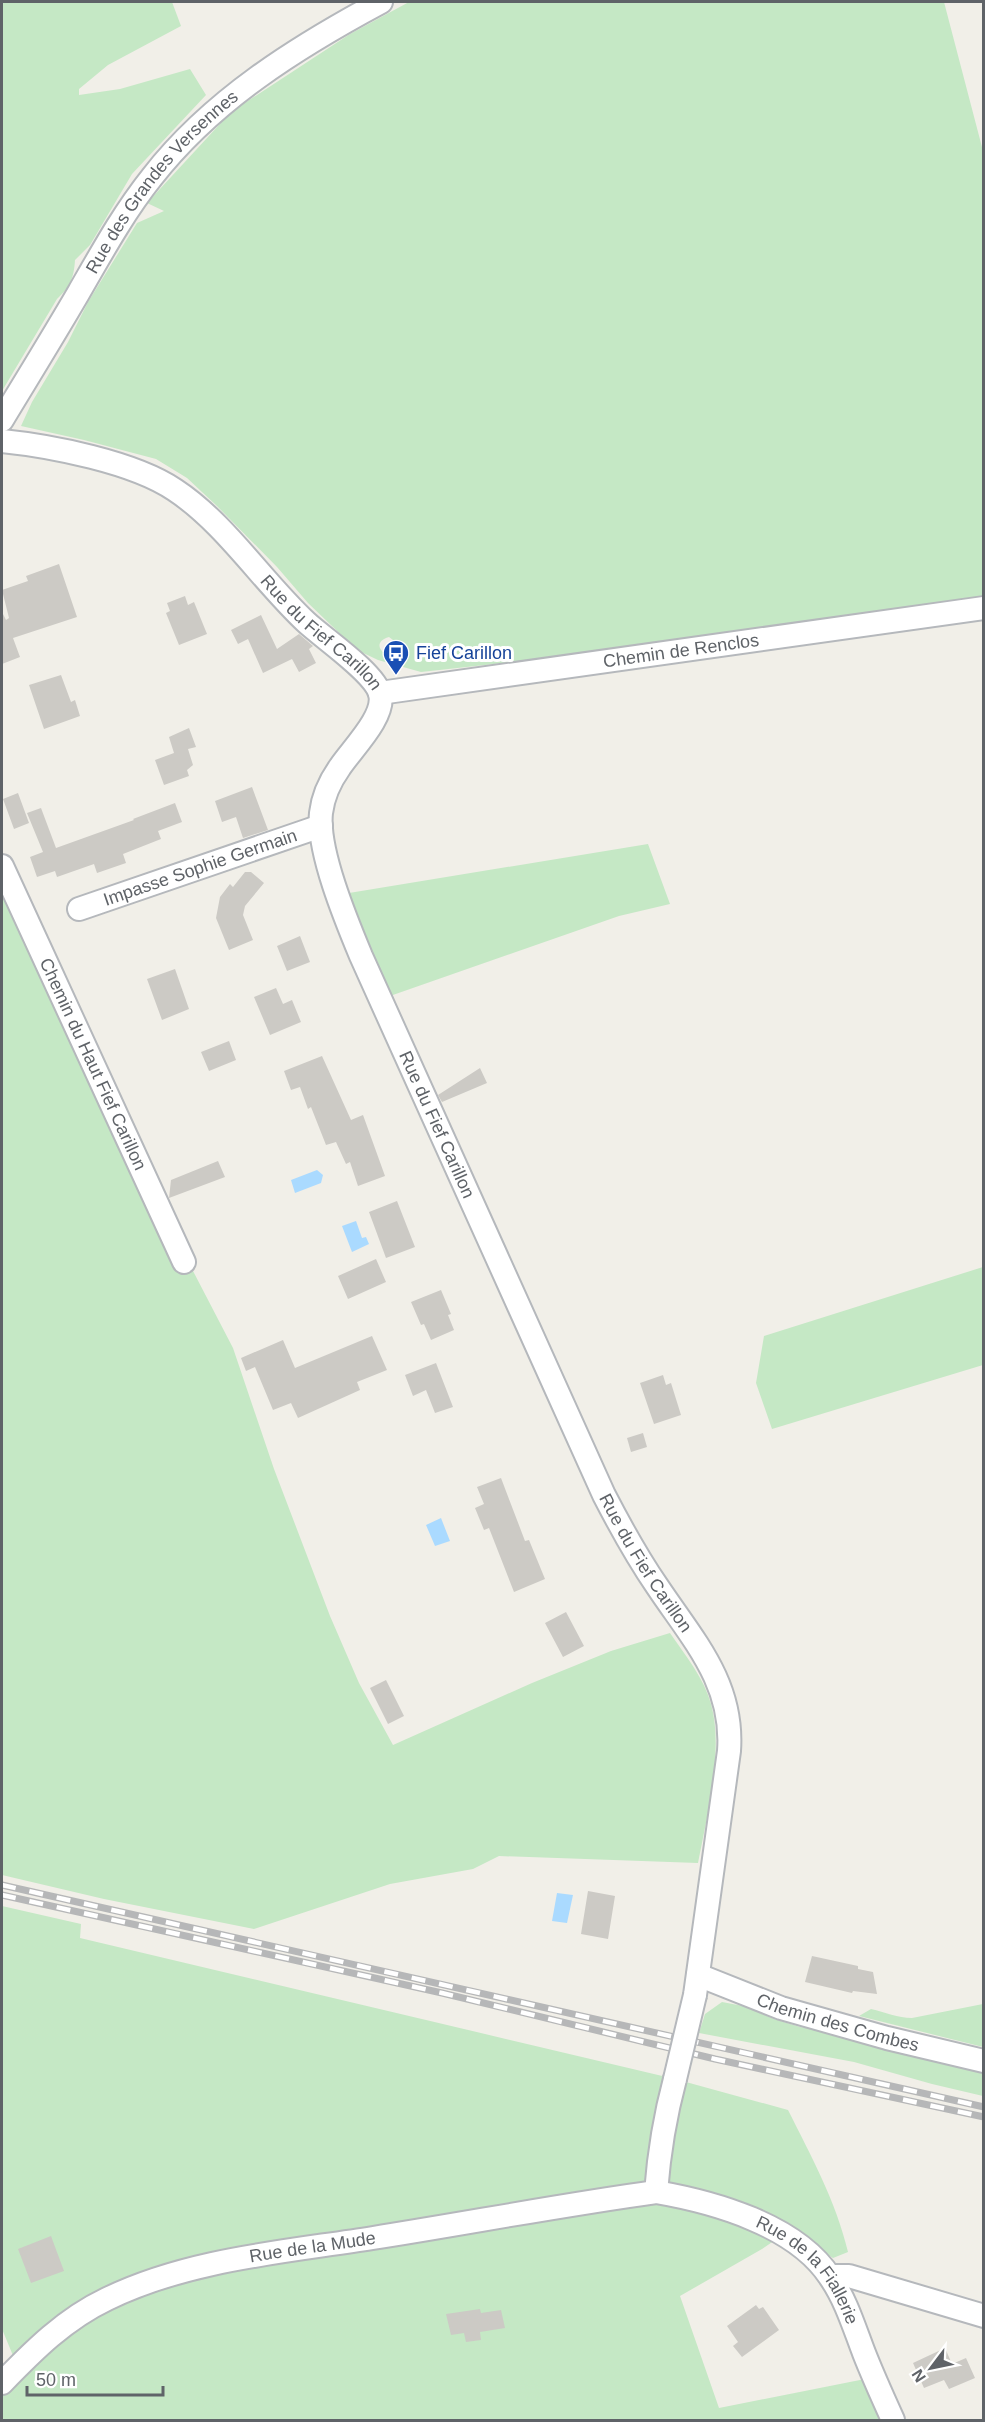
<svg xmlns="http://www.w3.org/2000/svg" width="985" height="2422" font-family="Arial,sans-serif">
  <style>
    .green { fill: #c5e8c5; fill-rule: evenodd }
    .water { fill: #aadaff }
    .building { fill: #cccac5 }
    .lines { fill: none; stroke-linecap: round; stroke-linejoin: round }
    .minor-casing { stroke: #b5b8bc; stroke-width: 26 }
    .minor { stroke: #fff; stroke-width: 22 }
    .rail-casing { stroke: #b6b7b8; stroke-width: 7 }
    .rail { stroke: #fff; stroke-width: 4.5; stroke-dasharray: 14; stroke-linecap: butt }
    .minor-bridge-casing { stroke: #b5b8bc; stroke-width: 26; stroke-linecap: butt }
    .minor-bridge { stroke: #fff; stroke-width: 22 }
    .labels { text-anchor: middle; dominant-baseline: central; stroke-width: 6; stroke-linejoin: round; paint-order: stroke }
    .street-label { font-size: 18px; fill: #5f6368; stroke: #fff }
    .transit-label { font-size: 18px; fill: #164399; stroke: #fff; text-anchor: start }
  </style>
  <rect width="100%" height="100%" fill="#f1efe8"/>
  <path class="green" d="M 2,2 L 172,2 L 181,26 L 108,65 L 79,89 L 79,95 L 120,89 L 190,69 L 206,95 L 132,174 L 90,245 L 75,260 C 74,278 70,287 57,299 L 2,391 Z
    M 409,2 L 944,2 L 983,151 L 983,601 L 722,639 L 421,672 L 378,660 L 357,650 L 308,603 L 277,567 L 217,506 L 187,478 L 156,459 L 84,440 L 21,426 L 32,402 L 68,342 L 88,302 L 137,223 L 164,211 L 147,203 L 231,112 L 350,34 ZM 389,637 L 397,643 C 396,669 364,644 389,637 Z
    M 648,844 L 670,904 L 619,916 L 390,996 L 349,893 Z
    M 2,877 L 181,1265 L 193,1271 L 233,1348 L 274,1469 L 330,1616 L 359,1683 L 393,1745 L 532,1683 L 611,1651 L 670,1633 C 685,1655 704,1678 711,1704 C 724,1750 707,1816 698,1863 L 499,1856 L 473,1869 L 390,1884 L 254,1929 L 104,1899 L 2,1875 Z
    M 983,1267 L 983,1365 L 772,1429 L 756,1383 L 764,1336 Z
    M 2,1906 L 81,1924 L 80,1938 L 675,2079 L 788,2110 C 811,2156 836,2201 848,2252 L 833,2258 L 790,2230 L 762,2249 L 680,2296 L 719,2408 L 865,2379 L 884,2420 L 2,2420 L 2,2373 L 14,2358 L 2,2329 Z
    M 722,2002 L 743,2006 L 774,2019 L 800,2027 L 861,2037 L 983,2067 L 983,2096 L 932,2084 L 854,2062 L 699,2033 L 705,2014 Z
    M 983,2004 L 983,2047 L 859,2016 L 871,2009 C 885,2012 898,2018 912,2018 Z"/>
  <path class="water" d="M 317,1170 L 323,1175 L 321,1183 L 295,1193 L 291,1180 Z
    M 356,1221 L 362,1238 L 366,1237 L 369,1244 L 352,1252 L 342,1226 Z
    M 441,1518 L 450,1541 L 435,1546 L 426,1525 Z
    M 557,1893 L 573,1895 L 567,1923 L 552,1921 Z"/>
  <path class="building" d="M 59,564 L 77,617 L 13,638 L 20,657 L 2,664 L 2,612 L 6,620 L 9,618 L 2,590 L 28,581 L 26,576 Z
    M 185,596 L 188,605 L 194,602 L 207,634 L 179,645 L 166,613 L 170,611 L 167,603 Z
    M 261,615 L 277,649 L 299,634 L 313,646 L 309,649 L 316,663 L 299,672 L 292,659 L 263,673 L 248,639 L 238,644 L 231,630 Z
    M 61,675 L 71,702 L 75,700 L 80,716 L 44,729 L 29,685 Z
    M 189,728 L 196,747 L 188,749 L 193,765 L 187,770 L 189,776 L 164,785 L 155,760 L 174,753 L 169,737 Z
    M 252,787 L 268,830 L 243,838 L 236,817 L 222,822 L 215,801 Z
    M 18,793 L 29,823 L 14,829 L 3,799 Z
    M 175,803 L 182,822 L 158,831 L 161,839 L 123,854 L 126,863 L 97,873 L 94,864 L 57,877 L 55,871 L 37,877 L 30,857 L 43,852 L 27,813 L 41,808 L 56,848 L 134,820 L 133,819 Z
    M 245,872 L 251,872 L 264,883 L 245,906 L 243,915 L 253,940 L 229,950 L 216,918 L 220,897 L 230,884 L 233,887 Z
    M 300,936 L 310,962 L 287,971 L 277,946 Z
    M 175,969 L 189,1009 L 162,1020 L 147,979 Z
    M 276,988 L 283,1004 L 292,1000 L 301,1022 L 270,1035 L 254,997 Z
    M 229,1041 L 236,1060 L 209,1071 L 201,1052 Z
    M 322,1056 L 351,1120 L 363,1115 L 385,1176 L 358,1186 L 350,1162 L 346,1164 L 336,1142 L 326,1145 L 311,1107 L 308,1109 L 300,1087 L 291,1090 L 284,1071 Z
    M 480,1068 L 487,1083 L 442,1102 L 438,1095 Z
    M 218,1161 L 225,1177 L 169,1198 L 171,1180 Z
    M 397,1201 L 415,1247 L 386,1258 L 369,1212 Z
    M 376,1259 L 386,1282 L 348,1299 L 338,1276 Z
    M 441,1290 L 451,1314 L 448,1315 L 454,1330 L 431,1340 L 424,1324 L 421,1325 L 411,1302 Z
    M 372,1336 L 387,1370 L 357,1382 L 360,1390 L 298,1418 L 291,1403 L 273,1410 L 255,1367 L 246,1371 L 241,1358 L 283,1340 L 295,1368 Z
    M 436,1363 L 453,1407 L 435,1413 L 426,1390 L 413,1396 L 405,1375 Z
    M 663,1375 L 666,1385 L 671,1383 L 681,1415 L 654,1424 L 640,1383 Z
    M 643,1433 L 647,1447 L 631,1452 L 627,1438 Z
    M 501,1478 L 525,1541 L 529,1540 L 545,1579 L 514,1592 L 489,1528 L 484,1530 L 475,1508 L 484,1504 L 477,1487 Z
    M 566,1612 L 584,1646 L 563,1657 L 545,1623 Z
    M 386,1680 L 404,1716 L 388,1724 L 370,1688 Z
    M 588,1891 L 615,1896 L 608,1939 L 581,1934 Z
    M 812,1956 L 858,1966 L 858,1969 L 873,1972 L 877,1994 L 853,1991 L 852,1993 L 805,1982 Z
    M 51,2236 L 64,2271 L 31,2283 L 18,2249 Z
    M 756,2305 L 759,2309 L 763,2307 L 779,2330 L 742,2357 L 733,2346 L 738,2342 L 727,2326 Z
    M 480,2309 L 481,2313 L 501,2310 L 505,2328 L 480,2332 L 481,2340 L 466,2342 L 464,2333 L 451,2335 L 446,2314 Z
    M 945,2348 L 952,2364 L 966,2358 L 975,2378 L 949,2389 L 944,2380 L 924,2388 L 913,2363 Z"/>
  <g class="lines">
    <g class="minor-casing">
      <g id="minor">
        <path id="s1" d="M 2,420 C 28,377 54,335 79,292 C 102,252 124,212 152,177 C 212,100 297,47 381,2"/>
        <path id="s2" d="M 2,441 C 51,446 134,462 175,490 C 225,523 262,581 306,622 C 323,638 375,673 380,694 C 386,716 352,749 340,767 C 330,781 323,796 321,813 C 317,850 346,920 361,956 L 604,1495 C 620,1526 637,1557 657,1586 C 693,1640 734,1683 729,1751 L 695,1995"/>
        <path id="s3" d="M 380,693 L 984,608"/>
        <path id="s4" d="M 2,866 L 184,1262"/>
        <path id="s5" d="M 79,909 L 321,826"/>
        <path id="s6" d="M 698,1975 L 781,2008 L 887,2038 L 984,2061"/>
        <path d="M 656,2192 C 659,2153 665,2116 675,2079"/>
        <path d="M 830,2276 L 849,2276 L 984,2316"/>
        <path id="s7" d="M 2,2383 C 34,2350 65,2319 107,2299 C 189,2259 285,2252 373,2238 C 468,2223 562,2205 656,2192 C 714,2202 796,2225 830,2277 C 846,2300 854,2327 864,2353 C 873,2376 883,2398 893,2420"/>
      </g>
    </g>
    <use href="#minor" class="minor"/>
    <g class="rail-casing">
      <path id="rail" d="M 2,1885 L 984,2107
        M 2,1895 L 442,1993 L 715,2059 L 984,2117"/>
    </g>
    <use href="#rail" class="rail"/>
    <g class="minor-bridge-casing">
      <path id="minor-bridge" d="M 675,2079 L 695,1995"/>
    </g>
    <use href="#minor-bridge" class="minor-bridge"/>
  </g>
  <defs>
    <g id="bus-pin" transform="scale(1.35)"><path d="M0 17L-7.5 6A9.5 9.5 0 1 1 7.5 6Z" fill="#1a4fb4" stroke="#fff"/><path d="M-5-6H5V4H4V6H2V4H-2V6H-4V4H-5ZM-3.5-4V0h7V-4ZM-3.5 1.2v1.5H-2V1.2ZM2 1.2v1.5H3.5V1.2Z" fill="#fff"/></g>
  </defs>
  <g fill-rule="evenodd">
    <use href="#bus-pin" x="396" y="653"/>
  </g>
  <g class="labels">
    <g class="street-label">
      <text stroke="none"><textPath href="#s1" startOffset="288">Rue des Grandes Versennes</textPath></text>
      <text stroke="none"><textPath href="#s2" startOffset="386">Rue du Fief Carillon</textPath></text>
      <text stroke="none"><textPath href="#s3" startOffset="304">Chemin de Renclos</textPath></text>
      <text stroke="none"><textPath href="#s5" startOffset="128">Impasse Sophie Germain</textPath></text>
      <text stroke="none"><textPath href="#s4" startOffset="218">Chemin du Haut Fief Carillon</textPath></text>
      <text stroke="none"><textPath href="#s2" startOffset="942">Rue du Fief Carillon</textPath></text>
      <text stroke="none"><textPath href="#s2" startOffset="1428">Rue du Fief Carillon</textPath></text>
      <text stroke="none"><textPath href="#s6" startOffset="148">Chemin des Combes</textPath></text>
      <text stroke="none"><textPath href="#s7" startOffset="348">Rue de la Mude</textPath></text>
      <text stroke="none"><textPath href="#s7" startOffset="874">Rue de la Fiallerie</textPath></text>
    </g>
    <g class="transit-label">
      <text x="416" y="653">Fief Carillon</text>
    </g>
  </g>
  <rect width="985" height="2422" fill="none" stroke="#5f6368" stroke-width="6"/>
  <g transform="translate(931 2368) rotate(238)" stroke="#ffffff" stroke-width="4.5" paint-order="stroke">
  <path d="M0-4.5L10 22L0 15L-10 22Z" fill="#5f6368"/>
  <text y="-9" font-size="16" font-weight="bold" text-anchor="middle" fill="#5f6368">N</text>
  </g>
  <path d="M27 2386v9h136v-9" fill="none" stroke="#5f6368" stroke-width="3"/>
  <text x="36" y="2386" font-size="18" fill="#5f6368" stroke="#ffffff" stroke-width="4.5" paint-order="stroke">50 m</text>
</svg>
